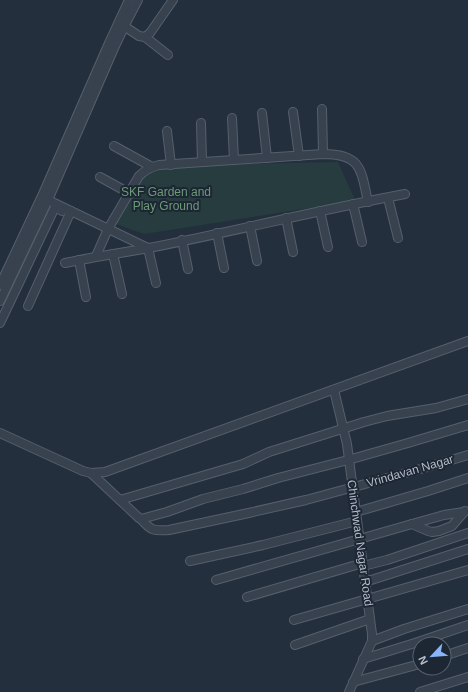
<svg xmlns="http://www.w3.org/2000/svg" width="468" height="692" viewBox="0 0 468 692" font-family="Arial,sans-serif">
<style>
.green{fill:#263c3f}
.lines{fill:none;stroke-linecap:round;stroke-linejoin:round}
.minor-casing{stroke:#565f6c;stroke-width:10}
.minor{stroke:#38414e;stroke-width:8}
.labels{text-anchor:middle;dominant-baseline:central;stroke-width:4;stroke-linejoin:round;paint-order:stroke}
.park-label{font-size:12px;fill:#6b9a76;stroke:#1d2633}
.street-label{font-size:12px;fill:#b4bcc9;stroke:#1d2633}
</style>
<rect width="100%" height="100%" fill="#242f3e"/>
<!-- green -->
<polygon class="green" points="338,162 355,200 349,202 144,234 116,224 146,166"/>
<g class="lines">
<!-- minor casing -->
<g class="minor-casing">
<g id="minor">
<polyline points="124,26 139,36 145,37 150,33 173,0"/>
<polyline points="145,37 168,55"/>
<polyline points="322,109 323,154"/>
<polyline points="293,112 299,156"/>
<polyline points="262,113 267,158"/>
<polyline points="232,118 234,160"/>
<polyline points="201,123 202,162"/>
<polyline points="167,131 171,165"/>
<polyline points="114,146 152,167"/>
<polyline points="100,177 129,193"/>
<polyline points="44,198 148,248 156,283"/>
<polyline points="388,198 398,238"/>
<polyline points="353,204 362,242"/>
<polyline points="320,211 328,247"/>
<polyline points="286,218 293,252"/>
<polyline points="250,226 257,261"/>
<polyline points="217,233 224,268"/>
<polyline points="182,240 188,269"/>
<polyline points="113,254 122,294"/>
<path d="M96 256 108 229 139 176C145 170 151 167 159 165L323 154C362 154 361 170 368 202"/>
<polyline points="79,260 86,297"/>
<path d="M65 263C93 257 121 253 149 248 235 231 319 210 405 194"/>
<polyline points="0,285 42,196 109,43 129,0"/>
<polyline points="0,301 48,200 115,46 127,21 138,0"/>
<polyline points="28,306 71,211"/>
<polyline points="0,323 55,207 62,211"/>
<polyline points="334,390 347,444 372,634 372,641 349,692"/>
<polyline points="0,433 83,471 91,473 105,472 468,341"/>
<polyline points="91,473 139,518 141,519 167,512 203,499 243,489 278,478 348,460 408,443 468,425"/>
<polyline points="120,500 243,464 269,452 364,422 387,416 436,408 468,399"/>
<polyline points="356,512 428,491 468,478"/>
<path d="M141 519C151 531 154 531 169 530L244 514 306 500 424 468 468 455"/>
<polyline points="412,524 428,531 432,532 439,531 452,526 464,512 465,511"/>
<polyline points="190,561 263,545 357,521"/>
<polyline points="363,566 387,560 468,533"/>
<polyline points="216,580 412,524 444,515 464,512"/>
<polyline points="365,582 468,549"/>
<polyline points="247,597 363,563"/>
<polyline points="294,620 468,570"/>
<polyline points="372,641 404,629 468,609"/>
<polyline points="295,645 370,619"/>
<polyline points="444,656 468,648"/>
<polyline points="363,659 415,643 468,625"/>
<polyline points="353,682 420,664"/>
<polyline points="420,692 468,677"/>
</g>
</g>
<!-- minor -->
<use href="#minor" class="minor"/>
</g>
<g class="labels">
<!-- park labels -->
<g class="park-label">
<text x="166" y="192">SKF Garden and<tspan x="166" dy="14">Play Ground</tspan></text>
</g>
<!-- street labels -->
<g class="street-label">
<text transform="translate(410 471) rotate(-16)">Vrindavan Nagar</text>
<text transform="translate(360 543) rotate(82)">Chinchwad Nagar Road</text>
</g>
</g>
<!-- north arrow -->
<g transform="translate(432 656) rotate(244)"><circle r="19" fill="#1d2633" stroke="#59626f"/>
<path d="M0-3L7 15L0 10L-7 15Z" fill="#8ab4f8"/>
<text y="-6" font-size="11" font-weight="bold" text-anchor="middle" fill="#b4bcc9">N</text>
</g>
</svg>
